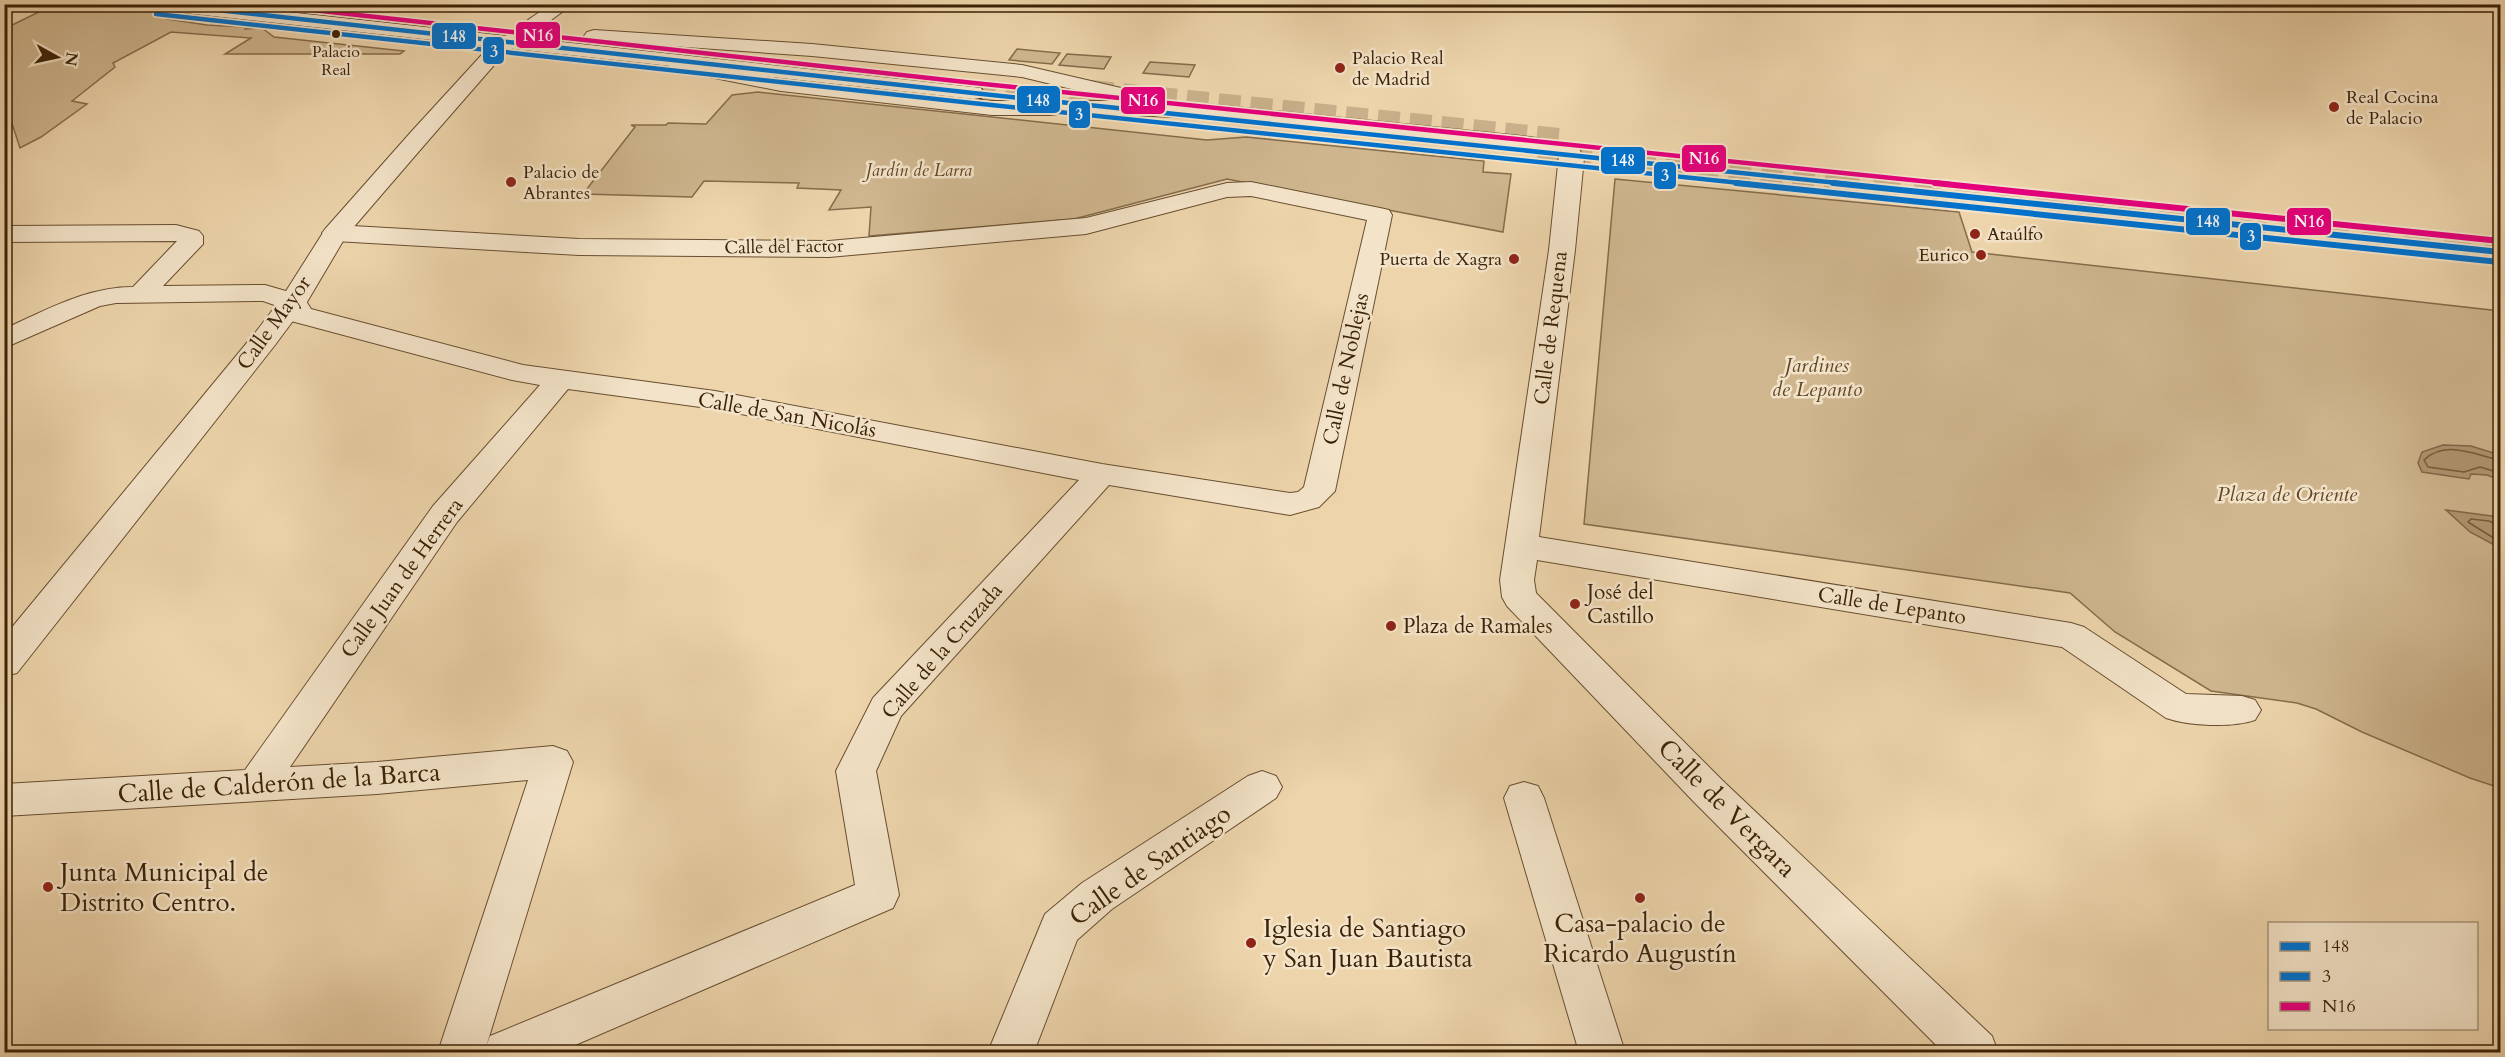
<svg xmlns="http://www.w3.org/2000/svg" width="2505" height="1057" viewBox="0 0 2505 1057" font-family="Cardo,serif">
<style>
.green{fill:#cfb68f;stroke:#856c4b;stroke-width:1.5}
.water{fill:#b09773;stroke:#816848;stroke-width:1.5}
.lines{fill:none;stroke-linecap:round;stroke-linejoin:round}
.shore{stroke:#765c3d;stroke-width:1.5}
.secondary-tunnel-far1{stroke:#c9b08a;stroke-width:22;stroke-dasharray:22 10;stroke-linecap:butt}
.secondary-tunnel{stroke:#c9b08a;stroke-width:27;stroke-dasharray:27 14;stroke-linecap:butt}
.minor-casing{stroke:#684e30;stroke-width:2}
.tertiary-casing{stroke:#684e30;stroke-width:2}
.secondary-casing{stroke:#3b2207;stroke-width:2}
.minor{fill:#f3e3c8;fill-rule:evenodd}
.tertiary{fill:#f3e3c8;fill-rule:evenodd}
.secondary{fill:#f3e3c8;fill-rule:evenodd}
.bus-1-far1-casing{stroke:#f3e3c8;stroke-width:8}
.bus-1-casing{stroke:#f3e3c8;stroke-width:10}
.bus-2-far1-casing{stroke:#f3e3c8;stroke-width:8}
.bus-2-casing{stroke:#f3e3c8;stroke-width:10}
.bus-3-far1-casing{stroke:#f3e3c8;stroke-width:8}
.bus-3-casing{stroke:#f3e3c8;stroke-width:10}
.bus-1-far1{stroke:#0072ce;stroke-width:4.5}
.bus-1{stroke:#0072ce;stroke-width:6}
.bus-2-far1{stroke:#0072ce;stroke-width:4.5}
.bus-2{stroke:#0072ce;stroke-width:6}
.bus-3-far1{stroke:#e5007d;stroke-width:4.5}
.bus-3{stroke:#e5007d;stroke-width:6}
.bus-dot{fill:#3b2207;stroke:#f3e3c8;stroke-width:2}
.poi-dot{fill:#8f2418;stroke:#f3e3c8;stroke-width:2}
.labels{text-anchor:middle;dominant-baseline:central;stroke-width:5;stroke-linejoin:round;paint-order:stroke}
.far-bus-label{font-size:16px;fill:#3b2207;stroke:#f3e3c8}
.far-poi-label{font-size:18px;fill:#3b2207;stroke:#f3e3c8;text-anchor:start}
.far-park-label{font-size:18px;font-style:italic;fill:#604729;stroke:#f3e3c8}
.far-street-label{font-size:18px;fill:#3b2207;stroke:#f3e3c8}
.street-label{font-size:21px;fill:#3b2207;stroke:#f3e3c8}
.park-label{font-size:21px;font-style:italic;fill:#604729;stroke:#f3e3c8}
.poi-label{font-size:21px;fill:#3b2207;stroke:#f3e3c8;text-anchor:start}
.near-street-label{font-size:26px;fill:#3b2207;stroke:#f3e3c8}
.near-poi-label{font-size:26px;fill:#3b2207;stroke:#f3e3c8;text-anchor:start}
.line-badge{stroke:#f3e3c8;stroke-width:2}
.badge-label{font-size:16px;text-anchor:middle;font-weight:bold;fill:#fff}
</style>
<rect width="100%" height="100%" fill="#edd4ab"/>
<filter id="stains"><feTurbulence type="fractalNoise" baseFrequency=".00333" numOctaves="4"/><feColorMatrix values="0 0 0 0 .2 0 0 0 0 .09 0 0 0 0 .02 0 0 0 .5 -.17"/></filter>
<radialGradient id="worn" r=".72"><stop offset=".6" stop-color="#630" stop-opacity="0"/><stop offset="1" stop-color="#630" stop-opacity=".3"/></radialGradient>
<!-- green -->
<g class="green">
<polygon points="53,5 196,5 168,19 207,25 246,27 245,29 262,28 274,37 404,51 400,54 225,54 251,38 171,32 113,63 115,67 72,101 87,104 41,137 20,148 5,102 4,29"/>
<polygon points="1017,49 1060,53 1052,64 1009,60"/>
<polygon points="1067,54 1111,57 1104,69 1059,65"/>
<polygon points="1150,62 1195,65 1189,77 1143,73"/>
<polygon points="758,92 1207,140 1246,137 1484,161 1483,172 1511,174 1503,232 1227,179 1074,219 869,236 871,207 829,210 841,190 797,188 799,183 704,181 692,197 583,194 635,127 631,125 666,125 668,123 706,124 732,95"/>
<polygon points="1615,179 1959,212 1972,252 2500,311 2500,788 2470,778 2362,732 2316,709 2297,703 2211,691 2115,632 2070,593 1584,524"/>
</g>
<!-- water -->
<g class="water">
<polygon points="2443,445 2471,446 2500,455 2500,480 2487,475 2471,474 2469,479 2422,472 2418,463 2422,452"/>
<polygon points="2446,510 2492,516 2500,521 2500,548 2470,532"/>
</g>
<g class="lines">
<!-- shore -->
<g class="shore">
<path d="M2500 460C2475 455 2445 439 2424 460L2428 467 2464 472 2480 467 2500 473"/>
<polyline points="2500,526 2489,521 2471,519 2468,522 2500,542"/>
</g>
<!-- secondary-tunnel-far1 -->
<g class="secondary-tunnel-far1">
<polyline points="1091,91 1568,140"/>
<polyline points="973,93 1093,106"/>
<polyline points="1538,152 1846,184"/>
</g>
<!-- secondary-tunnel -->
<polyline class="secondary-tunnel" points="1832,183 2500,252"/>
<!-- minor casing -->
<g class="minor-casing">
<g id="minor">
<path d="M594 30 812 44 1022 65 1134 91 1137 96 1130 101 1216 105 1530 137 1577 145 1584 158 1575 250 1539 537 2071 623 2084 627 2186 694 2242 696 2255 700 2261 710 2255 720C2232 728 2189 726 2166 718L2062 647 1537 560 1534 580 1536 593 1722 780 1992 1036 1998 1052H1943L1694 802 1507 606 1502 597 1500 580 1549 250 1559 155 1216 119 1131 115H992L781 91 679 71 672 69 669 65 672 61 679 59 781 79 992 101H1121L1022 77 812 56 587 40 584 36 587 32Z"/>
<path d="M1251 182 1380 208 1389 210 1392 215 1335 491 1319 507 1290 515 1109 485 901 716 876 771 899 895 893 908 559 1052H438L528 780 377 794 4 816V784L245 770 433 506 540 385 512 380 291 321 283 308 263 301 116 303 100 306 4 348V329C47 310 86 287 133 287L177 241 4 242V226L176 225 199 231 203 236V244L163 286 265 285 303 296 311 309 523 365 715 391 1102 464 1290 493 1298 492 1304 487 1367 220 1251 196 1227 197 1086 234 829 257 579 255 335 241 326 238 322 233 326 228 335 225 579 239 829 241 1086 218 1227 183ZM568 389 715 409 1079 480 873 698 836 771 855 885 490 1036 486 1047 573 762 567 751 553 746 377 762 290 767 457 522Z"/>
<polygon points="1262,771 1276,776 1282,787 1276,798 1112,909 1077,940 1034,1052 988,1052 1045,914 1082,883 1248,776"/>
<polygon points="1524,782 1538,786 1544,798 1625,1052 1579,1052 1504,798 1510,786"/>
</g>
</g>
<!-- tertiary casing -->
<g class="tertiary-casing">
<g id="tertiary">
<polygon points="4,4 23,4 21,8 4,15"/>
<polygon points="551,4 573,4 502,56 427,142 346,236 307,302 275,345 17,673 4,676 4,637 255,333 281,299 326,228 411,132 488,48"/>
</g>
</g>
<!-- secondary casing -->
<g class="secondary-casing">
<polygon id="secondary" points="148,4 215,4 973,87 981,88 984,93 981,98 973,99 157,10 150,8"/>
</g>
<!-- minor -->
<use href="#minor" class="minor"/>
<!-- tertiary -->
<use href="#tertiary" class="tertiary"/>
<!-- secondary -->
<use href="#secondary" class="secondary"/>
<!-- bus-1-far1 casing -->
<g class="bus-1-far1-casing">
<polyline id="bus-1-far1" points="162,4 973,93 1847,184"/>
</g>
<!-- bus-1 casing -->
<g class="bus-1-casing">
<polyline id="bus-1" points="1833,183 2500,252"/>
</g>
<!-- bus-2-far1 casing -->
<g class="bus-2-far1-casing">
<polyline id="bus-2-far1" points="156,14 972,103 1750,184"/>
</g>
<!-- bus-2 casing -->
<g class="bus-2-casing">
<polyline id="bus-2" points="1736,183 2499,262"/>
</g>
<!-- bus-3-far1 casing -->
<g class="bus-3-far1-casing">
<polyline id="bus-3-far1" points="258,4 974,83 1950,184"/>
</g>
<!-- bus-3 casing -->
<g class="bus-3-casing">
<polyline id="bus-3" points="1935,183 2500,241"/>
</g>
<!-- bus-1-far1 -->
<use href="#bus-1-far1" class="bus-1-far1"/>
<!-- bus-1 -->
<use href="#bus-1" class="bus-1"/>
<!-- bus-2-far1 -->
<use href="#bus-2-far1" class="bus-2-far1"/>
<!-- bus-2 -->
<use href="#bus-2" class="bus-2"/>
<!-- bus-3-far1 -->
<use href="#bus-3-far1" class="bus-3-far1"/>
<!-- bus-3 -->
<use href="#bus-3" class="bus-3"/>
</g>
<!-- markers -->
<circle class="bus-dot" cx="336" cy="34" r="5"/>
<g class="poi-dot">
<circle cx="1340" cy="68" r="6"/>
<circle cx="2334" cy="107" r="6"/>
<circle cx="511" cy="182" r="6"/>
<circle cx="1975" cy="234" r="6"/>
<circle cx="1981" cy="255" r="6"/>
<circle cx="1514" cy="259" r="6"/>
<circle cx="1575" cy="604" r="6"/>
<circle cx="1391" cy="626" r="6"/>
<circle cx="48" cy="887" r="6"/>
<circle cx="1640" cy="898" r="6"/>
<circle cx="1251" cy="943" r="6"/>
</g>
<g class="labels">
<!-- far-bus labels -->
<g class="far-bus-label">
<text x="336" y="52">Palacio<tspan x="336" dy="18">Real</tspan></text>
</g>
<!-- far-poi labels -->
<g class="far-poi-label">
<text x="1352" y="58">Palacio Real<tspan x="1352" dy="21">de Madrid</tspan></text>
<text x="2346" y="97">Real Cocina<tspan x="2346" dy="21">de Palacio</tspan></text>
<text x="523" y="172">Palacio de<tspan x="523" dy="21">Abrantes</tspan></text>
<text x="1987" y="234">Ataúlfo</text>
<text x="1969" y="255" text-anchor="end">Eurico</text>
<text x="1502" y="259" text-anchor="end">Puerta de Xagra</text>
</g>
<!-- far-park labels -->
<g class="far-park-label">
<text x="919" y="170">Jardín de Larra</text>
</g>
<!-- far-street labels -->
<g class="far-street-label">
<text transform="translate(784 247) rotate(-1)">Calle del Factor</text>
</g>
<!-- street labels -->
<g class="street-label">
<text transform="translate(274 323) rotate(-54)">Calle Mayor</text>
<text transform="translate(1551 328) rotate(-83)">Calle de Requena</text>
<text transform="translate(1346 369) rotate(-78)">Calle de Noblejas</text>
<text transform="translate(787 415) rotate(10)">Calle de San Nicolás</text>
<text transform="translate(402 578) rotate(-54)">Calle Juan de Herrera</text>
<text transform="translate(1892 606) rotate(9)">Calle de Lepanto</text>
<text transform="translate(942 651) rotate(-49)">Calle de la Cruzada</text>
</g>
<!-- park labels -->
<g class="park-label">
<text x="1817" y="365">Jardines<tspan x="1817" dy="24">de Lepanto</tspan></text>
<text x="2287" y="494">Plaza de Oriente</text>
</g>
<!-- poi labels -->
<g class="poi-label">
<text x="1587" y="592">José del<tspan x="1587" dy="24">Castillo</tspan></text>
<text x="1403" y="626">Plaza de Ramales</text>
</g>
<!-- near-street labels -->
<g class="near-street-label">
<text transform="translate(279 783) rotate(-4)">Calle de Calderón de la Barca</text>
<text transform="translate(1727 808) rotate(45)">Calle de Vergara</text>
<text transform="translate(1150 865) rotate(-35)">Calle de Santiago</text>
</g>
<!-- near-poi labels -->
<g class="near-poi-label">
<text x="60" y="872">Junta Municipal de<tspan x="60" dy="30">Distrito Centro.</tspan></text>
<text x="1640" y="923" text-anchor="middle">Casa-palacio de<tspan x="1640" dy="30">Ricardo Augustín</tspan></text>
<text x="1263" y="928">Iglesia de Santiago<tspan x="1263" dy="30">y San Juan Bautista</tspan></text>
</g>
</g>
<g class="line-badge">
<rect x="515" y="21" width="46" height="28" rx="6" fill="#e5007d"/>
<rect x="431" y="22" width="46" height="28" rx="6" fill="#0072ce"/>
<rect x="482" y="36" width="23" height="29" rx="6" fill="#0072ce"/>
<rect x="1016" y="85" width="45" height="29" rx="6" fill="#0072ce"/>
<rect x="1120" y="86" width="46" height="29" rx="6" fill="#e5007d"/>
<rect x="1068" y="100" width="23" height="29" rx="6" fill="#0072ce"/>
<rect x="1681" y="144" width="46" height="29" rx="6" fill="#e5007d"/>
<rect x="1600" y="146" width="46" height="29" rx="6" fill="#0072ce"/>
<rect x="1653" y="161" width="24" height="29" rx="6" fill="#0072ce"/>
<rect x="2286" y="207" width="46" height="29" rx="6" fill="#e5007d"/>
<rect x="2185" y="207" width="46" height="29" rx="6" fill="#0072ce"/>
<rect x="2239" y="222" width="23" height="29" rx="6" fill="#0072ce"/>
</g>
<g class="badge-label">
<text x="538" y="41">N16</text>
<text x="454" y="42">148</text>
<text x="494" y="57">3</text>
<text x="1038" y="106">148</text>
<text x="1143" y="106">N16</text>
<text x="1079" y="120">3</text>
<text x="1704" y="164">N16</text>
<text x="1623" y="166">148</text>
<text x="1665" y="181">3</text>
<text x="2309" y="227">N16</text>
<text x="2208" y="227">148</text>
<text x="2251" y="242">3</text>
</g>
<!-- margin -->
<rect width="2505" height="1057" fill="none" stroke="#edd4ab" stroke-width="24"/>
<rect x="6" y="6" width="2493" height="1045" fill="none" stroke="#3b2207" stroke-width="3"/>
<rect x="12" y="12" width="2481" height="1033" fill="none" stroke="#3b2207" stroke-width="1.5"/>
<!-- legend -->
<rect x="2268" y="922" width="210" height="108" fill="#f3e3c8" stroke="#a9967b" stroke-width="1.5"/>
<rect x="2280" y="942" width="30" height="9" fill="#0072ce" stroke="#a9967b" stroke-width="1.5"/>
<text x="2322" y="952" font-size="18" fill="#3b2207">148</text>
<rect x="2280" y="972" width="30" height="9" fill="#0072ce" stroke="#a9967b" stroke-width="1.5"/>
<text x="2322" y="982" font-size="18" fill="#3b2207">3</text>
<rect x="2280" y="1002" width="30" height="9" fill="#e5007d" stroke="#a9967b" stroke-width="1.5"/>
<text x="2322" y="1012" font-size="18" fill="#3b2207">N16</text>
<!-- north arrow -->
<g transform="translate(57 57) rotate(98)" stroke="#f3e3c8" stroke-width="4.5" paint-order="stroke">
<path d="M0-4.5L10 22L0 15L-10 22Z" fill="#3b2207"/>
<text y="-9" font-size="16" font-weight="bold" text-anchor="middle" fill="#3b2207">N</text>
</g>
<rect width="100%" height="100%" filter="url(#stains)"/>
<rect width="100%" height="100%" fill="url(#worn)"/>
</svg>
